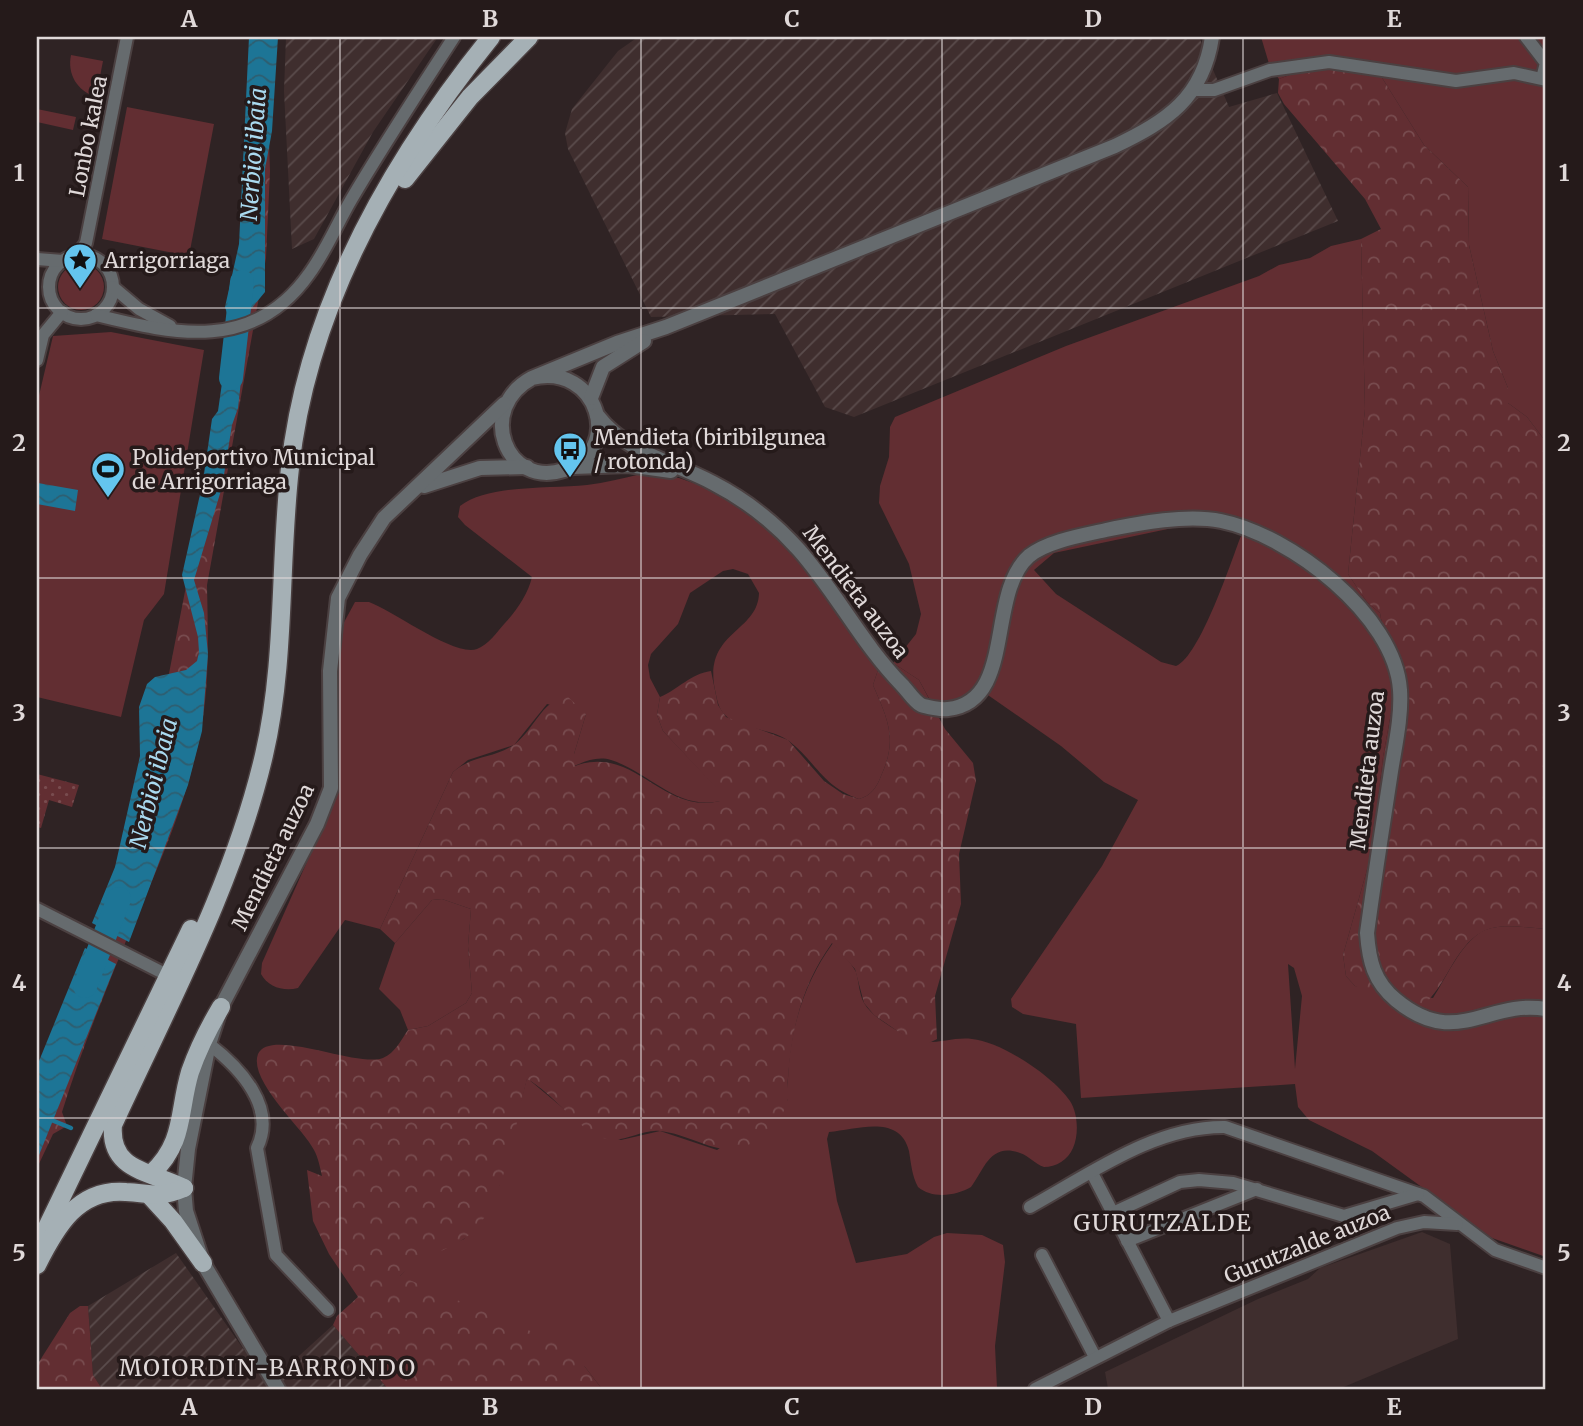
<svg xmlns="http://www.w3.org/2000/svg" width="1583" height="1426" viewBox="0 0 1583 1426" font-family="Merriweather,serif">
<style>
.built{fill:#3f2e2e}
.industrial{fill:url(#industrial-furrows)}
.grass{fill:#622e32;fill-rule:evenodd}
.forest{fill:url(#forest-crowns)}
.park{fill:url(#park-dots)}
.water{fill:url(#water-waves)}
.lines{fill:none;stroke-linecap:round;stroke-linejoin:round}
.stream{stroke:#1d7596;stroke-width:4.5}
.river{stroke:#1d7596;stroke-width:24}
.minor-casing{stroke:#4b4041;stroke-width:16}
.tertiary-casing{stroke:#4b4041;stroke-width:18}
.primary-casing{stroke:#4b4041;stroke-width:21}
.minor{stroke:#666b6e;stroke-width:12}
.tertiary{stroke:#666b6e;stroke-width:14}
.primary{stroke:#a5b0b5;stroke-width:18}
.grid{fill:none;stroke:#e0d9d9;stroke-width:2;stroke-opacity:0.55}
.labels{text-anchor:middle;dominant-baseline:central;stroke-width:7;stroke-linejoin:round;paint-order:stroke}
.street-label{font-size:21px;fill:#e0d9d9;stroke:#251a1a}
.poi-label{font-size:21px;fill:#e0d9d9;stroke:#251a1a;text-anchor:start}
.water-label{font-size:23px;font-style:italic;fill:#aadaf0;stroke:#251a1a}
.neighbourhood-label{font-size:23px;letter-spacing:2px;fill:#e0d9d9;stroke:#251a1a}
.neatline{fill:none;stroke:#e0d9d9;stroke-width:2.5}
.grid-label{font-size:23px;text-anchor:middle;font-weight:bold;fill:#e0d9d9}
</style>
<defs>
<pattern id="industrial-furrows" width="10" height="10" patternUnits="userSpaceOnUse" patternTransform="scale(1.75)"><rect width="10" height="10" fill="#3f2e2e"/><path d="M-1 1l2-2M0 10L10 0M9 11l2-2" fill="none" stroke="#5a4c4c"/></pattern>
<pattern id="forest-crowns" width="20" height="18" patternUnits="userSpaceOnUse" patternTransform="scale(1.75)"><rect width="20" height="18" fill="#622e32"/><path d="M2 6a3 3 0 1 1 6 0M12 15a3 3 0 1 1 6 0" fill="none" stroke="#784c4f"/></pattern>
<pattern id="park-dots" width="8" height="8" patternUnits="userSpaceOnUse" patternTransform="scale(1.75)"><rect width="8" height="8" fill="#622e32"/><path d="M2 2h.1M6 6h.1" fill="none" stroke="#784c4f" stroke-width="1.8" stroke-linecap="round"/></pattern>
<pattern id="water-waves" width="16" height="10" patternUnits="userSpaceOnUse" patternTransform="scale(1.75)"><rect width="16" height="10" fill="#1d7596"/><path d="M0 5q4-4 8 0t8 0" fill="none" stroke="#2e5e70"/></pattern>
</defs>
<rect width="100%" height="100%" fill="#2f2324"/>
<!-- built -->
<polygon class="built" points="1422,1232 1450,1244 1458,1339 1339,1389 1108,1389 1105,1372 1258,1299 1308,1279 1320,1268"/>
<!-- industrial -->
<g class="industrial">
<polygon points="286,37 438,37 373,132 314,239 292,249 284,91"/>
<polygon points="638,37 1199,37 1229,107 1277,93 1338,221 854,417 825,407 775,314 651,317 568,149 565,133 572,109 618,51"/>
<polygon points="176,1253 268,1384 333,1325 388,1389 102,1389 93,1375 88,1306"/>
</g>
<!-- grass -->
<g class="grass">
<polygon points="1261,37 1546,37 1546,442 1527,417 1508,403 1508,388 1493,351 1469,245 1468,187 1424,145 1379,73 1316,65 1279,79 1270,67"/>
<path d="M71 55 103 61 96 97C77 91 67 74 71 55Z"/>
<polygon points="127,107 214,124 189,256 102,239"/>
<polygon points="37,109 76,117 73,130 37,122"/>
<path d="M1361 239 1365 409 1348 574 1367 602 1380 613 1395 691 1383 757 1372 852 1343 955 1346 976 1355 986 1433 998C1446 978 1460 945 1481 932 1499 922 1527 928 1546 929V1257L1492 1238 1372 1151 1309 1120 1298 1107 1295 1084 1081 1098 1076 1024 1023 1014 1012 1007 1011 999 1102 866 1138 800 1104 782 1061 746 985 693 937 713 919 680 893 663 916 634 921 614 909 564 879 503 880 486 889 457 890 427 895 417 1066 346 1259 276 1279 265 1310 258 1331 246ZM1182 526 1233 528 1242 533C1232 559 1200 657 1176 666L1161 662 1056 594 1034 570 1054 553ZM1288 964 1294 968 1302 996 1295 1069Z"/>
<circle cx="81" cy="287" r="23"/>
<polygon points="111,332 204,350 164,594 144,620 121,717 37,697 37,404 53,336"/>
<path d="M641 474 679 478 708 488 780 532 880 664 873 685C888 720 898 739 881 776 877 787 871 796 859 799 822 786 817 763 789 741 772 728 740 730 725 715 718 708 717 699 715 690 703 631 758 633 759 593L748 574 733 569 723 571 690 593 678 624 651 654 648 665 650 678 660 697 657 715 663 731 721 792 720 801C677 811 649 772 611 760 598 756 586 761 574 766V754L586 714 547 704 514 745 468 760 453 772 380 929 345 920 298 988C284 992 268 987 261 974L262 963 322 828 335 728 342 626 355 602H369C394 611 454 657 477 649 488 645 497 632 505 623 517 610 528 594 532 577L465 525 458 517 460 506C489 484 551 489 587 485 605 483 623 478 641 474Z"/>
<polygon points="442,899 471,909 468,946 472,993 466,1003 428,1026 408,1030 400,1010 379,989 395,943 432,900"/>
<path d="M833 943C840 952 851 962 856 972 859 982 859 994 864 1003 873 1018 892 1027 906 1036 925 1050 949 1036 972 1039 1002 1042 1053 1076 1070 1101 1078 1113 1079 1135 1073 1148 1068 1160 1056 1167 1044 1167 1035 1164 1029 1156 1020 1153 990 1142 984 1170 971 1187 956 1196 932 1199 918 1187 912 1176 911 1163 909 1151 900 1114 858 1129 829 1132L827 1139 837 1201 856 1263 907 1254 934 1237 947 1233 982 1235 1003 1245 1005 1262 995 1346 997 1388 602 1389 585 1367 399 1277 414 1261 464 1239 499 1186 527 1078 588 1129 621 1140 660 1131 717 1150 788 1100C786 1043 800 988 833 943Z"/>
</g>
<!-- forest -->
<g class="forest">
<path d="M1316 65 1379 73 1424 145 1468 187 1469 245 1493 351 1508 388V403L1527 417 1546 442V929C1527 928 1499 922 1482 932 1454 947 1446 988 1421 1007L1403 1005 1355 986 1346 976 1343 955 1372 852 1383 757 1395 691 1380 613 1367 602 1348 574 1365 409 1361 239 1381 229 1365 199 1284 104 1278 93 1279 79Z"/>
<path d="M268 110 270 171 266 258 207 585C208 634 210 686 200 734 185 811 154 876 123 948 101 1002 79 1057 62 1112L67 1126 53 1134 37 1168V1105L129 879 247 273Z"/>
<path d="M893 663 919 680 945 729 973 763 976 781 959 854 961 904 935 996 937 1039 927 1044 912 1041 874 1015 864 1003 855 969 832 943C802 985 792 1027 788 1078 787 1085 789 1092 788 1099 786 1111 777 1122 769 1130 728 1170 703 1136 660 1131 640 1129 623 1145 603 1138 576 1128 553 1093 527 1079 515 1124 504 1212 465 1238 442 1254 421 1255 400 1276L554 1341 585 1367 602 1389H388L333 1325 337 1316 358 1297 329 1254 313 1221 307 1170 322 1176C320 1167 318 1157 314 1150 304 1129 248 1081 258 1054 270 1027 358 1068 383 1058 395 1053 401 1040 408 1030L428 1026 466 1003 472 993 468 946 471 909 442 899 432 900 395 943 380 929 453 772C475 754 491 759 512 746 534 732 540 701 567 696L586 714 574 754 575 766C635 744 661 815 720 801V792L663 731 657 715 660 697C679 689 690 674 711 671L718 705 726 717 788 740 824 781 843 794 859 799C871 796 877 787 881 776 898 739 888 720 873 685L880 664Z"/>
<polygon points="80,1306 88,1306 93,1375 102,1389 37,1389 37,1365 70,1313"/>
</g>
<!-- park -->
<polygon class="park" points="37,774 79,785 72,807 49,800 41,828 37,827"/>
<!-- water -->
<g class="water">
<polygon points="249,37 278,37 272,131 265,169 265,292 251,309 228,316 225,307 239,244"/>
<polygon points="245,344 238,408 232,425 222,487 194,580 204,613 208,654 202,731 188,785 129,942 92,923 115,867 140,756 139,707 147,684 155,677 186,670 197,661 199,652 198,637 182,575 203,481 212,419 218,411 227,348"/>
<polygon points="38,483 78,490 75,511 37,504"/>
<polygon points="85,948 116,964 37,1160 37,1066"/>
</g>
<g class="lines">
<!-- stream -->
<polyline class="stream" points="49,1119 71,1128"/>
<!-- river -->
<g class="river">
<polyline points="231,378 242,282"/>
<polyline points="85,986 119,899"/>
</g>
<!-- minor casing -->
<g class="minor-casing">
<g id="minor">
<polyline points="1526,37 1546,63 1542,78"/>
<polyline points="1193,90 1214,90 1270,70 1329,62 1456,81 1514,73 1546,80"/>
<polyline points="77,255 86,243 127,37"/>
<circle cx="81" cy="287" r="32"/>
<polyline points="37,259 63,261"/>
<polyline points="113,287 139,309 170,326"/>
<path d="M96 315C176 335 254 352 309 274 326 251 337 224 351 200 384 144 419 91 454 37"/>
<polyline points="37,360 43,335 62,312"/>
<polyline points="37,909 167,975"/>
<path d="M209 1044C240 1068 277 1107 257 1148L276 1255 328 1310"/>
<polyline points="1092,1173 1169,1321"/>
<path d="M1030 1207C1090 1174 1155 1126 1225 1127L1424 1196 1495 1250 1546 1268"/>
<polyline points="1113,1213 1180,1182 1199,1180 1233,1183 1344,1216 1418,1194"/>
<polyline points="1127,1241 1257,1189"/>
<polyline points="1042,1255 1095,1357"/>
<polyline points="1035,1389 1169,1321 1397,1228 1424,1222 1457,1224"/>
</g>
</g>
<!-- tertiary casing -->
<g class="tertiary-casing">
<g id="tertiary">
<path d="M532 378C598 362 625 451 564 470 505 489 476 408 532 378L617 343 666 327 1115 146C1167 121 1203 98 1212 37"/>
<polyline points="591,398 603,367 644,341"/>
<path d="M597 415C627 454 672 461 713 483 746 500 774 522 799 550 836 592 862 644 902 685 908 691 914 701 921 705 926 707 942 710 948 709 1016 702 986 594 1029 556 1047 541 1084 535 1106 530 1140 523 1187 514 1221 521 1290 535 1395 615 1400 690 1402 718 1394 750 1390 778 1382 830 1374 881 1367 933 1369 961 1374 982 1396 1000 1456 1050 1487 999 1546 1009"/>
<polyline points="573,467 628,465 671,471"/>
<polyline points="424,486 480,468 527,467"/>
<polyline points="278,1389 203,1263 186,1211 184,1188 188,1149 209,1044 221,1007 317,824 331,788 330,671 338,598 360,555 384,518 504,404"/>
</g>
</g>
<!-- primary casing -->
<g class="primary-casing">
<g id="primary">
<polyline points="405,179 470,97 529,37"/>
<path d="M152 1173C185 1142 178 1112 190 1072 198 1049 208 1029 221 1007"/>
<path d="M184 1188C150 1171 109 1171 113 1125 168 1005 234 884 264 755 286 661 279 563 290 468 307 308 391 161 491 37"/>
<polyline points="151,1197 173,1221 203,1263"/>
<polyline points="37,1248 191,929"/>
<path d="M37 1265C56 1227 78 1188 126 1192 151 1193 158 1199 184 1188"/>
</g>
</g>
<!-- minor -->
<use href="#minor" class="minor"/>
<!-- tertiary -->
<use href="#tertiary" class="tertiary"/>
<!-- primary -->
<use href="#primary" class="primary"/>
</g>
<!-- grid -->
<path class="grid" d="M340 37V1389M641 37V1389M942 37V1389M1243 37V1389M37 308H1546M37 578H1546M37 848H1546M37 1118H1546"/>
<!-- icons -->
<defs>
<g id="sight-pin" transform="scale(1.75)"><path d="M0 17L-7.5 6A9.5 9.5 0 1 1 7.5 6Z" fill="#64c5ee" stroke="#251a1a"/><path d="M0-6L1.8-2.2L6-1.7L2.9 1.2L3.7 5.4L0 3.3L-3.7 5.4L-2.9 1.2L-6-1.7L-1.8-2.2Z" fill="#111"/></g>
<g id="bus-pin" transform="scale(1.75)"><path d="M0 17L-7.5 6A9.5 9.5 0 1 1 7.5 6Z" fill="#64c5ee" stroke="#251a1a"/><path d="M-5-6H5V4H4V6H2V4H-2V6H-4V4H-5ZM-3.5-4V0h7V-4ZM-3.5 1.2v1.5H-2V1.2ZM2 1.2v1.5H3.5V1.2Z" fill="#111"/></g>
<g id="stadium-pin" transform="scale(1.75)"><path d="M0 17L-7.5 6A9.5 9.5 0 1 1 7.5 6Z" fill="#64c5ee" stroke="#251a1a"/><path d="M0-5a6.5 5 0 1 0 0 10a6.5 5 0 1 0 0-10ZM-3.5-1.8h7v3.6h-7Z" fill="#111"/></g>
</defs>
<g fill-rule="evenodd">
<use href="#sight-pin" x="80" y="260"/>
<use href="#bus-pin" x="570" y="449"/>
<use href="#stadium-pin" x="108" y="469"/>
</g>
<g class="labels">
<!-- street labels -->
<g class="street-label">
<text transform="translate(88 136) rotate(-79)">Lonbo kalea</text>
<text transform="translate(856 592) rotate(53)">Mendieta auzoa</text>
<text transform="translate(1367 770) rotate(-83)">Mendieta auzoa</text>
<text transform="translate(273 857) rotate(-64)">Mendieta auzoa</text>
<text transform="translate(1307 1244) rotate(-22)">Gurutzalde auzoa</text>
</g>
<!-- poi labels -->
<g class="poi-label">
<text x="104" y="260">Arrigorriaga</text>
<text x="594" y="437">Mendieta (biribilgunea<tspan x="594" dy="24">/ rotonda)</tspan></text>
<text x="132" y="457">Polideportivo Municipal<tspan x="132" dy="24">de Arrigorriaga</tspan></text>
</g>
<!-- water labels -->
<g class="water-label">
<text transform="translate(253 154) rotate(-86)">Nerbioi ibaia</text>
<text transform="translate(153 783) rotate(-76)">Nerbioi ibaia</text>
</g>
<!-- neighbourhood labels -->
<g class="neighbourhood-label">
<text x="1163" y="1222">GURUTZALDE</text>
<text x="268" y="1367">MOIORDIN-BARRONDO</text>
</g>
</g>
<!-- border -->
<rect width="1583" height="1426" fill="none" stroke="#251a1a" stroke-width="77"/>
<rect x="38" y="38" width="1506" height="1350" class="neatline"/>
<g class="grid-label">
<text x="189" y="27">A</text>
<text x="490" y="27">B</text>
<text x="792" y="27">C</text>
<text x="1093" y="27">D</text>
<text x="1394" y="27">E</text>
<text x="19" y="181">1</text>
<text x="1564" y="181">1</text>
<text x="19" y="451">2</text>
<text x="1564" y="451">2</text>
<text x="19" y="721">3</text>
<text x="1564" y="721">3</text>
<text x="19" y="991">4</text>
<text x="1564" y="991">4</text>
<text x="19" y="1261">5</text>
<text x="1564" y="1261">5</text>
<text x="189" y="1415">A</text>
<text x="490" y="1415">B</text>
<text x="792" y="1415">C</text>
<text x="1093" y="1415">D</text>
<text x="1394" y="1415">E</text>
</g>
</svg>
